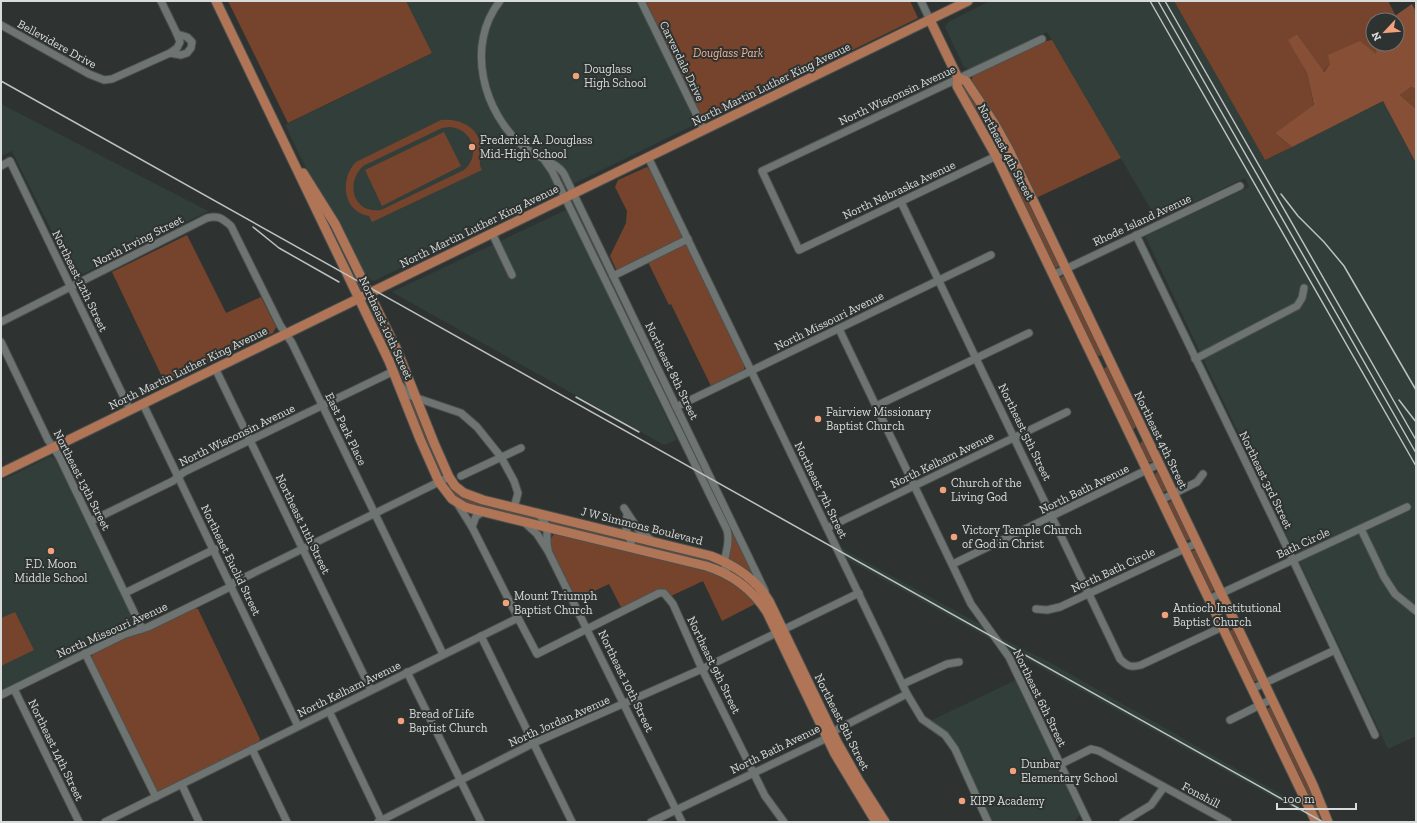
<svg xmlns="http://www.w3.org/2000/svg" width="1417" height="823" viewBox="0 0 1417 823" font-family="'Zilla Slab',serif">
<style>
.built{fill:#313e39}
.green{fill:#76442c;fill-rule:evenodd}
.forest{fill:#875036}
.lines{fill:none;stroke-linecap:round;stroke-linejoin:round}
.minor-casing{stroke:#4c514f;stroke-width:9}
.major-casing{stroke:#4c514f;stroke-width:11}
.minor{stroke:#6e7472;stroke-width:7}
.major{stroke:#af7556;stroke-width:9}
.rail{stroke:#bdc1bf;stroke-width:1.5}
.poi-dot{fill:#f1a17c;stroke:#2e3331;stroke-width:1.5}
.labels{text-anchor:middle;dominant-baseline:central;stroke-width:4;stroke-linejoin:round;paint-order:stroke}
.street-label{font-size:12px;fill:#d8dcda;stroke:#2e3331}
.park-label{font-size:12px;font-style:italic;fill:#f6b292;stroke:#2e3331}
.poi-label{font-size:12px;fill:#d8dcda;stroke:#2e3331;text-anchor:start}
</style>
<rect width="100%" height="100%" fill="#2e3331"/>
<!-- built -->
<g class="built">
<polygon points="406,1 637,1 696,124 374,281 367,278 343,229 307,170 285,125 432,53"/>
<polygon points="990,1 1174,1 1265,160 1383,101 1416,163 1416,736 1388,749 1145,236 1249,187 1245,178 1157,220 1047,32 969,69 964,67 945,27 948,22"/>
<polygon points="1,104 208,211 75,278 12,151 1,156"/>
<polygon points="566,210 596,268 677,440 664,445 392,292"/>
<polygon points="49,457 53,457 56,460 135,624 132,628 1,692 1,481"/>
<polygon points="841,548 981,625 992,640 845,558"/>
<polygon points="999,637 1049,662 1298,804 1303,814 1011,651"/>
<polygon points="1016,680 1080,815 1074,822 991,822 956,747 930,721"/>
</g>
<!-- green -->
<g class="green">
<polygon points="228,1 406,1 432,53 288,123"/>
<polygon points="644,1 910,1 918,18 709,120 701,118"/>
<polygon points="1174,1 1388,1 1396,16 1389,20 1373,20 1373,44 1377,44 1377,55 1330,64 1323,72 1297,34 1289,40 1307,73 1314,106 1275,133 1292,147 1265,160"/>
<polygon points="1052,40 1121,158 1036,198 971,82 973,75 1042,42"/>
<polygon points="963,83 1002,145 1001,148 996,148 961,85"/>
<polygon points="1411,87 1416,89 1416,109 1400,95"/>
<path d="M441 120C461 118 480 128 481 149 482 158 477 162 482 170L372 222 369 216C343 212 339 179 356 162ZM449 127C472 128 482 155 464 170L381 210C353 214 345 183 363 166L442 128Z"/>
<polygon points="444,132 461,166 382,206 365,170"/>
<polygon points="1006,157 1010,159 1060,264 1057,268 1054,267 1003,162"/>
<polygon points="647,167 650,170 682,236 680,240 620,269 616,269 610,256 626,223 627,211 615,187 618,180"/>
<polygon points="187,235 226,313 261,297 276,327 273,333 165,383 112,272"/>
<polygon points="685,245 687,246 744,364 744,369 740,372 711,386 671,304 669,305 648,262"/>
<polygon points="1064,276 1102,353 1101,356 1096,355 1061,282 1061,277"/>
<polygon points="368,305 384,336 395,350 400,366 389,350 367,306"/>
<polygon points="1107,366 1110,368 1137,425 1134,429 1131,428 1103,370"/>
<polygon points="411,400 416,404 444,476 440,475 426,446 410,402"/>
<polygon points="1143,440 1145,441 1154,458 1152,462 1147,462 1139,445"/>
<polygon points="1158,471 1168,489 1164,492 1161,491 1153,476"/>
<polygon points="447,482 540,517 541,522 469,505 452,493 446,483"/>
<polygon points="1172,501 1174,502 1191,537 1189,540 1184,540 1168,506 1169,502"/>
<polygon points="548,519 626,538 627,543 549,524 546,520"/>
<polygon points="732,533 734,533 752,571 752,573 729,559 732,540"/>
<polygon points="554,534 558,534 705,569 728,578 757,603 722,621 703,581 671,596 668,593 654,591 645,598 622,609 609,584 575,600 552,551 550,540"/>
<polygon points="633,540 711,558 722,565 720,567 635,545"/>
<polygon points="1195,550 1198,551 1216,588 1212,592 1209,591 1191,555 1192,551"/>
<polygon points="195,608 198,609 260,739 259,742 157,792 91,657 94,653 123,639 142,633"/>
<polygon points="15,612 34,650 1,666 1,618"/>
<polygon points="1234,628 1259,678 1257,681 1252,681 1229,632"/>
<polygon points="1270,707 1273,708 1324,819 1317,816 1267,712 1267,709"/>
</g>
<!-- forest -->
<polygon class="forest" points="1412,4 1416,12 1416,89 1411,87 1400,95 1416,109 1416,163 1383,101 1292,147 1275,133 1314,105 1307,73 1288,40 1297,34 1324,72 1330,64 1328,55 1360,41 1376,54 1377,44 1397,44 1397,20 1389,20"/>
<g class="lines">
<!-- minor casing -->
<g class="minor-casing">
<g id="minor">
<path d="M500 1C465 45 483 113 524 147 535 157 557 162 564 174L765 591"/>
<polyline points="641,1 704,130"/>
<polyline points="921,1 930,20"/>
<polyline points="1,25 89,74 104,80 112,79 170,53 181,55 187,53 191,48 192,42 187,37 177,34 161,1"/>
<polyline points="170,53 177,48 180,42 177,34"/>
<polyline points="1009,150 799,250 762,171 1042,39"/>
<polyline points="648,157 907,694 922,719 945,735 955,749 988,822"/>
<path d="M545 161 552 171 727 530C732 550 720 555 727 574"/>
<polyline points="1,166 10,161 130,410"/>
<path d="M901 202 1120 659C1127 666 1131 668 1141 665L1235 621"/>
<polyline points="492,233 512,275"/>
<polyline points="1136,235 1293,560 1375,735"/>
<polyline points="1053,275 1240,186"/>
<polyline points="613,276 688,239"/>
<path d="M1 322 207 218C218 215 222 218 231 226L280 325 292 343 443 654"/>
<polyline points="839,329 971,604 1009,657 1088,822"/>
<polyline points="1,342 48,440 59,456 142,629"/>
<polyline points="1195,359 1297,306 1302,298 1304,288"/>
<polyline points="215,368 371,690"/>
<polyline points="401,386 408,395 461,413 477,427 501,457 514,481 518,493 514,508"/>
<polyline points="143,404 298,726"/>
<polyline points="876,406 1029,333"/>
<polyline points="676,407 991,255"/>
<polyline points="461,476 521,448"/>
<polyline points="1161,500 1197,482 1203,474"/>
<polyline points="457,503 472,527 518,618"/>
<polyline points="624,508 638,529 651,540"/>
<path d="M537 513C553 527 544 534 548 549"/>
<polyline points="627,515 626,529 633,548"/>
<polyline points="91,521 173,481 184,472 394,371"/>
<polyline points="525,523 537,534 548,551 682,822"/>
<polyline points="472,527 476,516 483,512"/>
<polyline points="827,528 1067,412"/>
<polyline points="1361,529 1384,577 1395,594 1416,611"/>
<polyline points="953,564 1159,464"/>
<polyline points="231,584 449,477"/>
<polyline points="125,593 215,549"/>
<polyline points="1209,599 1407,507"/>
<polyline points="1036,609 1047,610 1060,607 1197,543"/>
<polyline points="481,636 572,822"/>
<polyline points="85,653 156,797"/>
<polyline points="407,672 481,822"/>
<polyline points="903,684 947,664 959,662"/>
<polyline points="14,689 79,822"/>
<polyline points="1252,689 1335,650"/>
<polyline points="1,695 123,635 148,627 232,586"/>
<polyline points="329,711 382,822"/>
<polyline points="1230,720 1272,699"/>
<polyline points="252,749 287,822"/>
<polyline points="1061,764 1091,749 1099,751 1228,822"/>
<polyline points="182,785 199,822"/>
<polyline points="105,822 518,618 537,654 659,593 664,593 673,604 702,669 765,796 784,822"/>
<polyline points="378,822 534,743 702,669 859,593"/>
<polyline points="651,822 827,738 832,732 907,694"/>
<polyline points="1123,822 1151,805 1164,787"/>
</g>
</g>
<!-- major casing -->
<g class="major-casing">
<g id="major">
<path d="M216 1 389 361 420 439 439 482 452 499 465 507 476 510 706 566C732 574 752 589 767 612L835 754 876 822"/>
<polyline points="930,20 958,78 957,86 996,156 1316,822"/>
<polyline points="958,78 966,81 994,123 1009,150 1313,785 1328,822"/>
<path d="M303 173 335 224 397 350 434 443 449 477 455 486 464 493 483 500 711 556C734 565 756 579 769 601L837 742 859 781 885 822"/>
<polyline points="1,473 968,1"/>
</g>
</g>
<!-- minor -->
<use href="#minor" class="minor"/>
<!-- major -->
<use href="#major" class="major"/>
<!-- rail -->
<g class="rail">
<polyline points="1150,1 1416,466"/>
<polyline points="1158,1 1416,453"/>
<polyline points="1165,1 1416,440"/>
<polyline points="1,81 1323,822"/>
<polyline points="1281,194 1298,216 1324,242 1344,266 1416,390"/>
<polyline points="253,227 279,248 339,282"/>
<polyline points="576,397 639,432"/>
<polyline points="1399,400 1416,422"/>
</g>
</g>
<!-- markers -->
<g class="poi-dot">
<circle cx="576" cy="76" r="4"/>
<circle cx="472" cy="147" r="4"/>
<circle cx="818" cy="419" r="4"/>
<circle cx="943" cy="490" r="4"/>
<circle cx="954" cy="537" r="4"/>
<circle cx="51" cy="551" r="4"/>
<circle cx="506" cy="603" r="4"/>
<circle cx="1165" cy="615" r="4"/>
<circle cx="401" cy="721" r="4"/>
<circle cx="1013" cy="771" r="4"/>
<circle cx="962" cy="801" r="4"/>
</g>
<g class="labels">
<!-- street labels -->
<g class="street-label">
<text transform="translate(57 44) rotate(29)">Bellevidere Drive</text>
<text transform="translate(682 61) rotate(64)">Carverdale Drive</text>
<text transform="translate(771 84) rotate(-26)">North Martin Luther King Avenue</text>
<text transform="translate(897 95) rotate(-25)">North Wisconsin Avenue</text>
<text transform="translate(1006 152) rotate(62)">Northeast 4th Street</text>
<text transform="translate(899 190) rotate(-25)">North Nebraska Avenue</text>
<text transform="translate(1142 220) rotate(-25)">Rhode Island Avenue</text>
<text transform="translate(479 226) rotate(-26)">North Martin Luther King Avenue</text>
<text transform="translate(138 241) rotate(-27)">North Irving Street</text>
<text transform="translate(80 281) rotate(64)">Northeast 12th Street</text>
<text transform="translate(829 321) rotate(-26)">North Missouri Avenue</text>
<text transform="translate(386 328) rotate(65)">Northeast 10th Street</text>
<text transform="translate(188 368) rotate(-26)">North Martin Luther King Avenue</text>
<text transform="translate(672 371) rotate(64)">Northeast 8th Street</text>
<text transform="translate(346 429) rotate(64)">East Park Place</text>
<text transform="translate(1025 432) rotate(64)">Northeast 5th Street</text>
<text transform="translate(237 435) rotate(-26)">North Wisconsin Avenue</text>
<text transform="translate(1161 440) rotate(64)">Northeast 4th Street</text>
<text transform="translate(942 460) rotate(-26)">North Kelham Avenue</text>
<text transform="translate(82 480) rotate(63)">Northeast 13th Street</text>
<text transform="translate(1266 480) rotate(64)">Northeast 3rd Street</text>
<text transform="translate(1084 489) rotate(-26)">North Bath Avenue</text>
<text transform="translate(821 490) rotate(64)">Northeast 7th Street</text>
<text transform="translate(303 524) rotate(64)">Northeast 11th Street</text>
<text transform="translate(642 526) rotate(14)">J W Simmons Boulevard</text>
<text transform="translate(1303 543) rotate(-25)">Bath Circle</text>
<text transform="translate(231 560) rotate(64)">Northeast Euclid Street</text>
<text transform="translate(1113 570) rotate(-25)">North Bath Circle</text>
<text transform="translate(112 630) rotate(-24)">North Missouri Avenue</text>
<text transform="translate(714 665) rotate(64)">Northeast 9th Street</text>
<text transform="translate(626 681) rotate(64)">Northeast 10th Street</text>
<text transform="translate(349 689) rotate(-26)">North Kelham Avenue</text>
<text transform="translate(1040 698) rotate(64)">Northeast 6th Street</text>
<text transform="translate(559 721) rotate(-24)">North Jordan Avenue</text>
<text transform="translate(842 722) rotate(63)">Northeast 8th Street</text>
<text transform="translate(775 749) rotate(-26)">North Bath Avenue</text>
<text transform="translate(56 750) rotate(64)">Northeast 14th Street</text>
<text transform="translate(1201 795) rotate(28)">Fonshill</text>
</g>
<!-- park labels -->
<g class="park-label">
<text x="728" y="53">Douglass Park</text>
</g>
<!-- poi labels -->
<g class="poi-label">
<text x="584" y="69">Douglass<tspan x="584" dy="14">High School</tspan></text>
<text x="480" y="140">Frederick A. Douglass<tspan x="480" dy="14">Mid-High School</tspan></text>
<text x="826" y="412">Fairview Missionary<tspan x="826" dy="14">Baptist Church</tspan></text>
<text x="951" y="483">Church of the<tspan x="951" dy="14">Living God</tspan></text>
<text x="962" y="530">Victory Temple Church<tspan x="962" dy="14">of God in Christ</tspan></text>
<text x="51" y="564" text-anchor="middle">F.D. Moon<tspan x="51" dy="14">Middle School</tspan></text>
<text x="514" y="596">Mount Triumph<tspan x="514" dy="14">Baptist Church</tspan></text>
<text x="1173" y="608">Antioch Institutional<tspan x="1173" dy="14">Baptist Church</tspan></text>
<text x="409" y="714">Bread of Life<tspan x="409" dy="14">Baptist Church</tspan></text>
<text x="1021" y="764">Dunbar<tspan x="1021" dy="14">Elementary School</tspan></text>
<text x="970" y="801">KIPP Academy</text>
</g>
</g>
<!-- border -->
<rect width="1417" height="823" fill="none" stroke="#d8dcda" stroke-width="4"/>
<!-- north arrow -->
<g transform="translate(1385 32) rotate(244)"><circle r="19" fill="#2e3331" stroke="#727775"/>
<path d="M0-3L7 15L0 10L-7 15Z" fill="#f1a17c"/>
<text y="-6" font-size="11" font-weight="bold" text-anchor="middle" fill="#d8dcda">N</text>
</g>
<!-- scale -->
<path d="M1277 803v6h79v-6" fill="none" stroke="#d8dcda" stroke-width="2"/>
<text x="1283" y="803" font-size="12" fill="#d8dcda" stroke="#2e3331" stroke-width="3" paint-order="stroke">100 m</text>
</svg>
